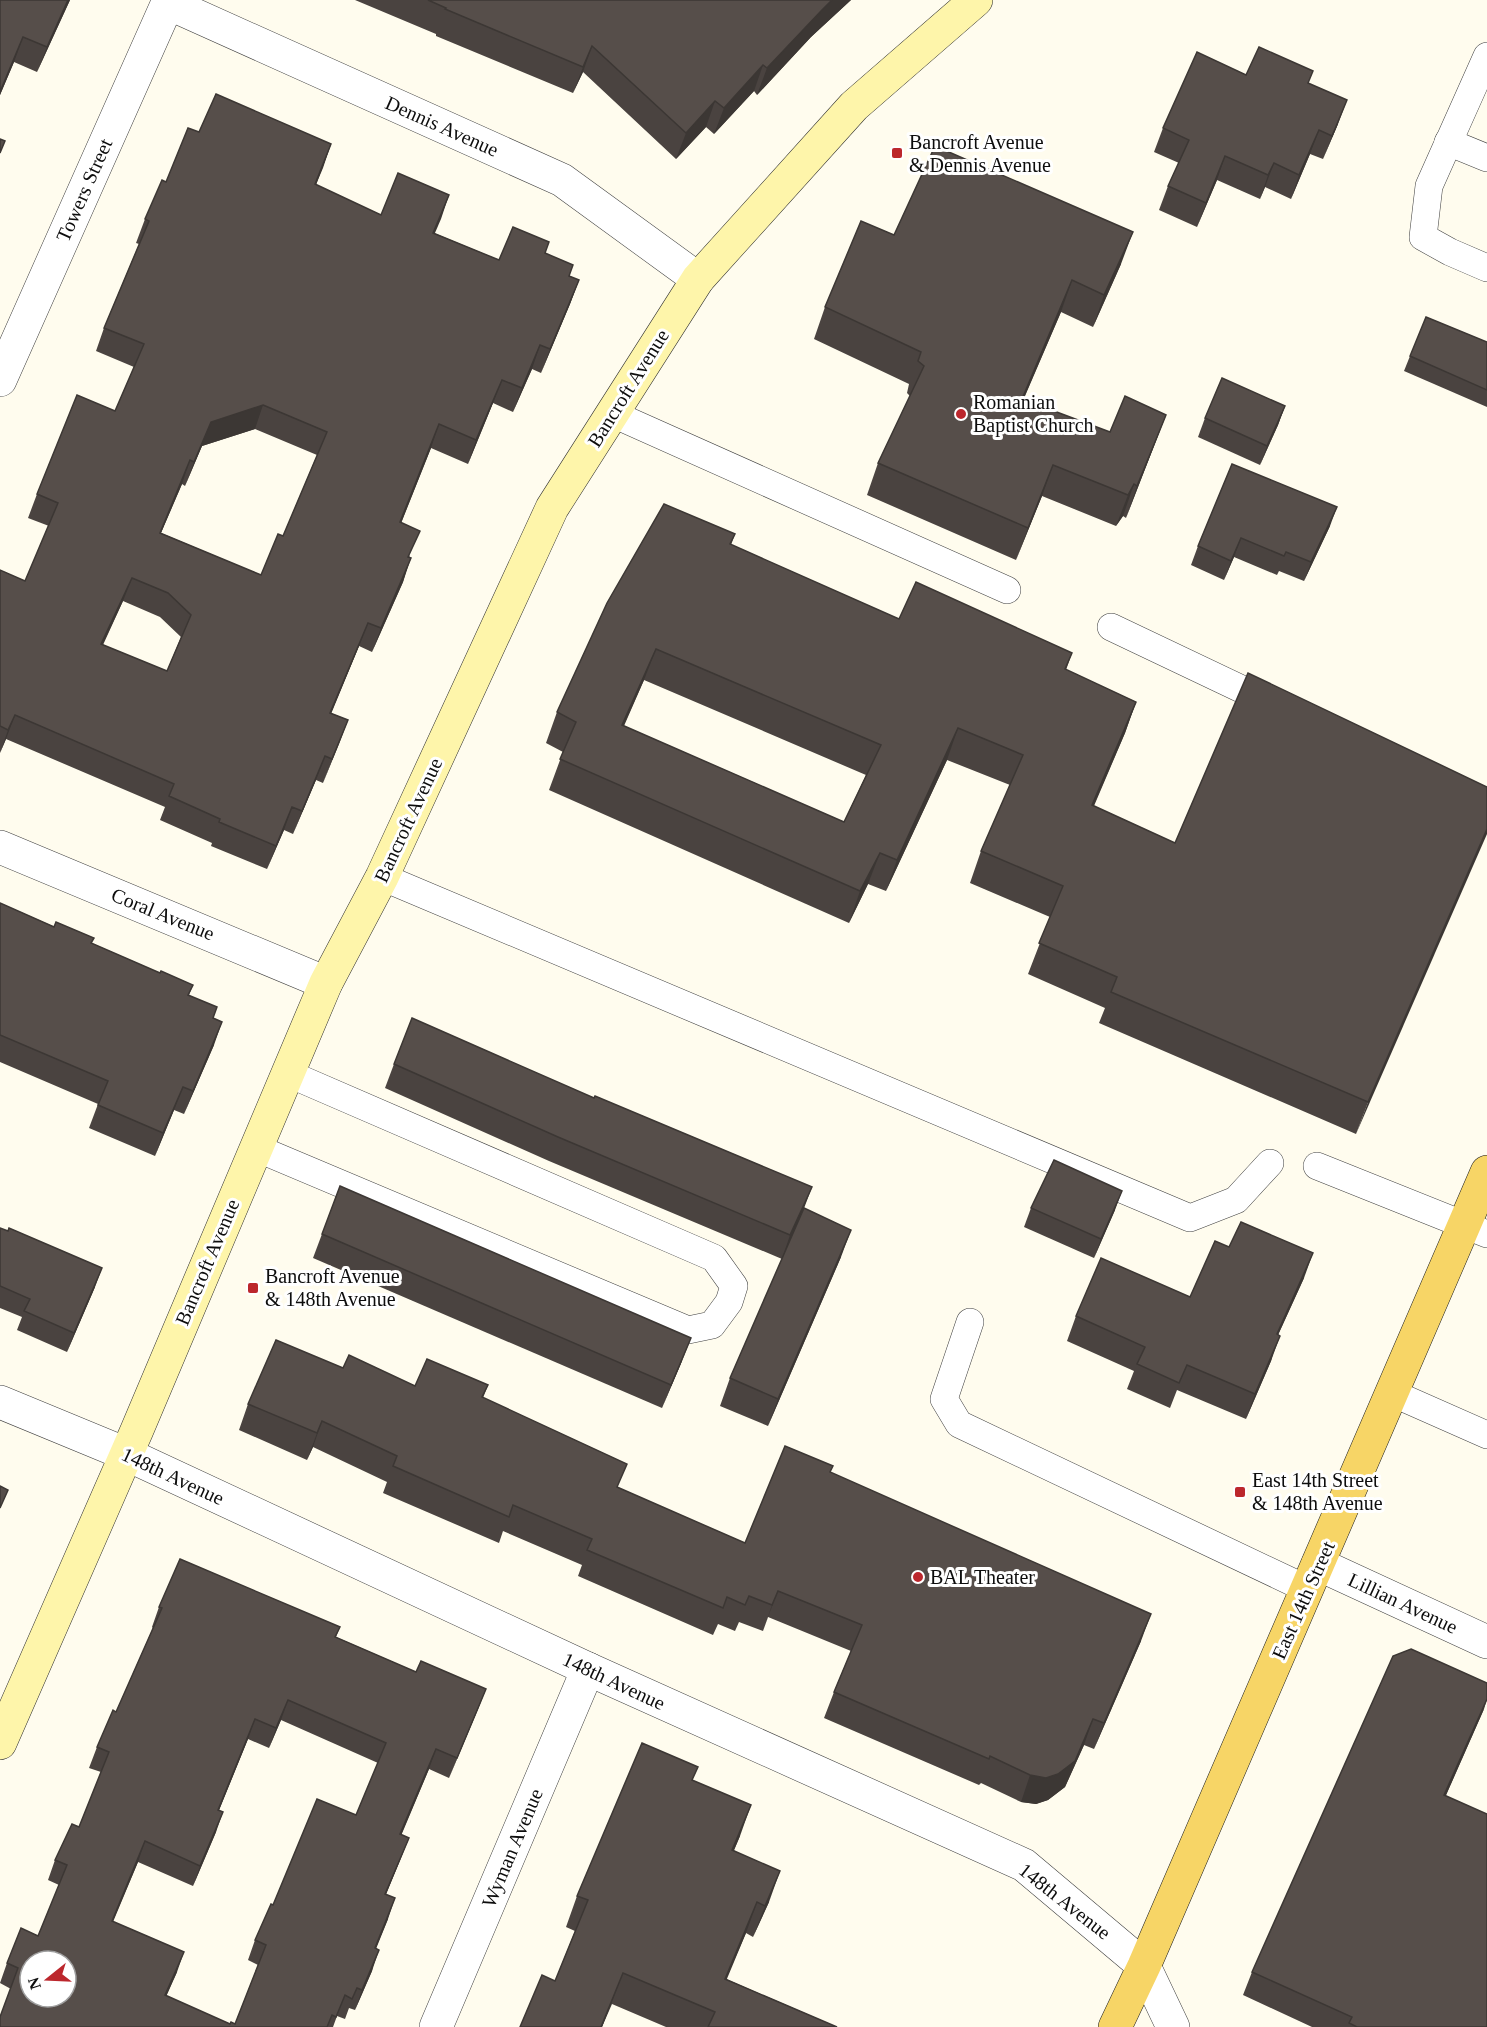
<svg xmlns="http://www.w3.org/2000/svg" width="1487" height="2027" viewBox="0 0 1487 2027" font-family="Georgia,serif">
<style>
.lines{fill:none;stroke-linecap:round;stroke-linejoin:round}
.service-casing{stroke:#404040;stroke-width:28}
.minor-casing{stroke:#404040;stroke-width:34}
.secondary-casing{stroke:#2f2f2f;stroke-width:34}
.primary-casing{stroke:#1e1e1e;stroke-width:34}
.service{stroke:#fff;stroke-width:27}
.minor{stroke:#fff;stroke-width:33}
.secondary{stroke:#fef5aa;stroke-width:33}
.primary{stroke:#f7d566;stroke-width:33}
.wall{fill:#4a4340;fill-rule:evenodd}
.shaded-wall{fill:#3c3734}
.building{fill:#564e4a;stroke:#3c3734;stroke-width:1.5;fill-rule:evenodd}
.poi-dot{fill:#bc272d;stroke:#fff;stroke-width:2}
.labels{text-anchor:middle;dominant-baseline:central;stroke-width:6;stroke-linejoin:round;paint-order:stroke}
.street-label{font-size:20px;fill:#0d0d0d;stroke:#fff}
.poi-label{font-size:20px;fill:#0d0d0d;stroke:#fff;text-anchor:start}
</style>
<rect width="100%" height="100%" fill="#fffcee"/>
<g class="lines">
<!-- service casing -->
<g class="service-casing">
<g id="service">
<polyline points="1487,56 1429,186 1423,237 1450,252 1487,268"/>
<polyline points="1448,142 1487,158"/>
<polyline points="613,414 1007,590"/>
<polyline points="1111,627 1275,705"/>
<polyline points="382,877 1190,1218 1236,1200 1270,1163"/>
<polyline points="256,1148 688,1330 712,1325 729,1302 734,1286 714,1258 287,1073"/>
<polyline points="1317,1166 1487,1234"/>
<polyline points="970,1322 944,1399 959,1424 1307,1589"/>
<polyline points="1392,1393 1487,1435"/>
</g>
</g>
<!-- minor casing -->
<g class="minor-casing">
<g id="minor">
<polyline points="168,3 562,180 698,279"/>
<polyline points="0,380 169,0"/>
<polyline points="0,847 326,983"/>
<polyline points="0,1402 126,1454 588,1669 1024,1865 1144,1966 1173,2027"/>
<polyline points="1318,1564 1487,1642"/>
<polyline points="436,2027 588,1669"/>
</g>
</g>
<!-- secondary casing -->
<g class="secondary-casing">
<polyline id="secondary" points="0,1743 137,1430 326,983 382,877 552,508 698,279 854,106 976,0"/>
</g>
<!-- primary casing -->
<g class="primary-casing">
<polyline id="primary" points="1115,2027 1144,1966 1487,1172"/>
</g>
<!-- service -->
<use href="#service" class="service"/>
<!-- minor -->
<use href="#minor" class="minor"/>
<!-- secondary -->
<use href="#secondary" class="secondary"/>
<!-- primary -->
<use href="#primary" class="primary"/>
</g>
<!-- wall -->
<g class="wall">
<polygon points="0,0 70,0 37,72 14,62 0,95"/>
<polygon points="355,0 851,0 811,37 757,95 754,91 714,134 706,127 676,159 583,72 573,93 436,36 436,34"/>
<polygon points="1246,75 1309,83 1338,124 1323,159 1310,154 1291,199 1265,187 1260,199 1217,180 1197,227 1159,210 1168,186 1179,163 1154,152 1163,128"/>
<path d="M199 132 331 144 316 185 381 215 449 195 434 233 499 260 545 253 569 276 579 280 570 304 541 373 532 369 513 412 493 403 468 464 431 448 401 523 410 558 403 582 372 652 359 646 331 713 348 720 323 783 316 780 293 834 284 830 267 869 211 846 212 843 160 820 165 807 6 739 0 753V570L25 581 49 526 28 518 37 494 115 411 134 367 96 351 104 328 139 244 136 243 145 219 166 182ZM255 429 317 455 283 536 261 575 161 533 182 484 185 486 202 446ZM123 601 160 617 181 637 167 671 103 645Z"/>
<polygon points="894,235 1121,264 1093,327 1061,312 1023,400 1110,432 1166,415 1126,518 1123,516 1116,526 1042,496 1016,560 867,495 878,463 910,396 907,393 909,384 814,339 825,307"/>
<polygon points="1487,342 1487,407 1404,371 1410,356"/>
<polygon points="1285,406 1278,425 1260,465 1198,437 1205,418"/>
<polygon points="1232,464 1330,526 1304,581 1279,571 1277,575 1234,557 1224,580 1191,565 1198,546"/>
<path d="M735 534 731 545 899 619 1072 653 1066 670 1136 702 1125 733 1094 806 1175 843 1487 787 1356 1134 1099 1023 1105 1008 1028 974 1050 917 970 883 981 851 1010 785 947 760 886 891 868 884 849 923 549 790 563 752 546 743 557 712ZM644 680 866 775 844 822 624 726Z"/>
<polygon points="0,903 160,973 193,985 189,995 213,1018 214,1045 184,1114 174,1110 155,1156 89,1128 98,1104 0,1062"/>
<polygon points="394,1064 804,1209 841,1257 768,1426 720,1406 730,1378 799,1221 782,1259 549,1161 385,1088"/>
<polygon points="1031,1208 1115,1210 1094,1258 1024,1227"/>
<polygon points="0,1228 95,1287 67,1352 17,1330 22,1317 0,1308"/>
<polygon points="322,1234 682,1361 662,1408 313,1258"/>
<polygon points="1304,1278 1278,1335 1271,1361 1246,1419 1177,1390 1170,1408 1127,1389 1134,1371 1067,1341 1076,1316"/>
<polygon points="343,1368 415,1386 488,1385 483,1398 618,1488 745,1543 830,1472 1141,1641 1094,1749 1084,1745 1065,1787 1048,1800 1036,1804 1021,1802 981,1783 979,1785 824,1718 834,1692 851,1651 768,1617 763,1631 739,1622 735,1631 718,1624 713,1635 578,1576 582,1565 503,1531 499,1543 383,1493 387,1482 313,1447 307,1460 239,1430 248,1404"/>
<path d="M159 1607 340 1627 336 1637 416 1672 486 1689 478 1709 449 1778 429 1769 401 1835 409 1838 386 1894 388 1919 376 1949 372 1971 355 2010 349 2008 345 2019 337 2016 333 2027H0L11 1989 0 1983 7 1963 38 1936 59 1885 48 1880 55 1860 79 1827 101 1772 89 1768 97 1747 116 1712 153 1628 152 1627ZM281 1720 378 1763 356 1815 273 1905 255 1940 248 1960 258 1965 235 2024H230L166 1996 177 1972 113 1922 138 1862 193 1886 216 1832 219 1810 248 1739 269 1748Z"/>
<polygon points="1484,1709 1446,1795 1487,2027 1312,2027 1243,1995 1252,1972"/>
<polygon points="693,1780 740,1836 734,1850 769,1902 753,1937 746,1933 726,1979 837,2027 666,2027 612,2004 602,2027 520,2027 555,1981 575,1931 566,1927 577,1896"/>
</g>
<!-- shaded-wall -->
<g class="shaded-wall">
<polygon points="68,0 70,0 37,72 47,47"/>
<polygon points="832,0 851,0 811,37 757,95 767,68 821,11"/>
<polygon points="23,37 14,62 0,95 0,92"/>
<polygon points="592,46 583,72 573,93 583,67"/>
<polygon points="763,65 754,91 714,134 724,108"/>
<polygon points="1347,100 1338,124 1323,159 1332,136"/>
<polygon points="715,101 706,127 676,159 686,133"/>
<polygon points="1319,130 1310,154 1291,199 1299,175"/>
<polygon points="331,144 323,168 306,208 315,184"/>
<polygon points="1225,156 1217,180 1197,227 1206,203"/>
<polygon points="1274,163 1265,187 1260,199 1268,175"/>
<polygon points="449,195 441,219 425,256 433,233"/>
<polygon points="1133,232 1121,264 1093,327 1104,295"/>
<polygon points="579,280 570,304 541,373 550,349"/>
<polygon points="1072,280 1061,312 1010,431 1022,399"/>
<polygon points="540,345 532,369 513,412 522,388"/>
<polygon points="502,380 493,403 468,464 476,440"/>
<polygon points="263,405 255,429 202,446 185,486 194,462 211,422"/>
<polygon points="1285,406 1278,425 1260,465 1267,446"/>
<polygon points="1166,415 1154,446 1126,518 1137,486"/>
<polygon points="439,424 431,448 392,546 400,522"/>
<polygon points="190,460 182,484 151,556 160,533"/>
<polygon points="1053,465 1042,496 1016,560 1028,528"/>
<polygon points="1134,484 1123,516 1116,526 1128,495"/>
<polygon points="1337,507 1330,526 1304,581 1311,562"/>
<polygon points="1241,538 1234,557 1224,580 1231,561"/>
<polygon points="411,558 403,582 372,652 381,628"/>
<polygon points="132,578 123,601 92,667 101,644"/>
<polygon points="368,623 359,646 322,736 330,713"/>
<polygon points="656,649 644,680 610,756 622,725"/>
<polygon points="1136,702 1125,733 1080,837 1092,805"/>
<polygon points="15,715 6,739 0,753 8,730"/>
<polygon points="348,720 339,744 323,783 332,759"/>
<polygon points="958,728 947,760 886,891 897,860"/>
<polygon points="325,756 316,780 293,834 302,811"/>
<polygon points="292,807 284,830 267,869 276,846"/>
<polygon points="1487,829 1487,834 1356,1134 1368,1102"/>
<polygon points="880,853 868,884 849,923 860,891"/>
<polygon points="222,1022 214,1045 184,1114 193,1091"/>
<polygon points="183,1087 174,1110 155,1156 163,1133"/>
<polygon points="812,1187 803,1211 782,1259 790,1235"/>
<polygon points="1122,1191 1115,1210 1094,1258 1101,1239"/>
<polygon points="851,1230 841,1257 768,1426 778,1399"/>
<polygon points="1313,1253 1304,1278 1267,1359 1277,1334"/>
<polygon points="102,1268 95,1287 67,1352 74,1333"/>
<polygon points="1280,1336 1271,1361 1246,1419 1255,1394"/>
<polygon points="691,1338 682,1361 662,1408 671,1385"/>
<polygon points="322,1421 313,1447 307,1460 317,1433"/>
<polygon points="778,1591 768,1617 763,1631 772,1605"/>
<polygon points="1151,1614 1141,1641 1094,1749 1104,1723"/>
<polygon points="486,1689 478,1709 449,1778 457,1758"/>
<polygon points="1487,1699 1484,1709 1436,1818 1444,1795"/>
<polygon points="288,1700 281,1720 269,1748 276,1728"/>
<polygon points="255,1719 248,1739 211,1830 218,1810"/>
<polygon points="1093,1719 1084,1745 1065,1787 1048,1800 1036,1804 1021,1802 1030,1775"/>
<polygon points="436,1749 429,1769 393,1855 400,1834"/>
<polygon points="751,1805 740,1836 721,1881 732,1850"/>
<polygon points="223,1812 216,1832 193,1886 200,1866"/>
<polygon points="409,1838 401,1858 378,1914 385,1894"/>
<polygon points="145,1841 138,1862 104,1942 112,1921"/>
<polygon points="780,1871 769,1902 753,1937 765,1906"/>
<polygon points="395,1898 388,1919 367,1969 375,1948"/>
<polygon points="757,1902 746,1933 714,2010 725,1979"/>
<polygon points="379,1950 372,1971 355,2010 362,1990"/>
<polygon points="184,1952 177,1972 158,2015 165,1995"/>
<polygon points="623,1973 602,2027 601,2027"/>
</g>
<!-- building -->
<g class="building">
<polygon points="0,0 68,0 47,47 23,37 0,92"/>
<polygon points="428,0 832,0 821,11 767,68 763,65 724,108 715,101 686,133 592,46 583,67 445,9 446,8"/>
<polygon points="1259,47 1313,71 1308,83 1347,100 1332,136 1319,130 1299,175 1274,163 1268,175 1225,156 1206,203 1168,186 1189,140 1163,128 1197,52 1246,75"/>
<path d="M216 94 331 144 315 184 381 215 398 173 449 195 433 233 499 260 513 227 549 242 545 253 573 265 569 276 579 280 550 349 540 345 522 388 502 380 476 440 439 424 400 522 420 531 408 557 411 558 381 628 368 623 330 713 348 720 332 759 325 756 302 811 292 807 276 846 219 822 220 819 169 796 174 784 15 715 8 730 0 726V570L25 581 58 503 37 494 77 395 115 411 144 344 104 328 149 221 145 219 162 180 166 182 188 128 199 132ZM263 405 327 432 283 536 278 534 261 575 160 533 190 460 194 462 211 422ZM132 578 168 593 191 615 167 671 101 644Z"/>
<polygon points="0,139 5,141 0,153"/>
<polygon points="935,146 1133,232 1104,295 1072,280 1022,399 1110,432 1125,396 1166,415 1137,486 1134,484 1128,495 1053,465 1028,528 878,463 924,366 918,361 921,352 825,307 861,221 894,235"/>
<polygon points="1426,317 1487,342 1487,390 1410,356"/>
<polygon points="1222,378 1285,406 1267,446 1205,418"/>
<polygon points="1232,464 1337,507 1311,562 1286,552 1284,556 1241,538 1231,561 1198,546"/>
<path d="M664 504 735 534 730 544 899 619 916 582 1072 653 1065 669 1136 702 1092 805 1175 843 1248 673 1487 787V829L1368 1102 1111 992 1117 977 1039 943 1063 886 981 851 1023 755 958 728 897 860 880 853 860 891 560 759 576 722 557 712 607 603ZM656 649 881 745 844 822 622 725Z"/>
<polygon points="0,903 54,927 56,922 94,938 91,943 160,973 161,971 193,985 188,995 217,1007 213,1018 222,1022 193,1091 183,1087 163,1133 98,1105 108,1081 0,1035"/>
<polygon points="412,1018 594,1098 595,1096 812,1187 790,1235 558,1137 394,1064"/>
<polygon points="1054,1160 1122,1191 1101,1239 1031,1208"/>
<polygon points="340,1186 691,1338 671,1385 322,1234"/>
<polygon points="804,1208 851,1230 778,1399 730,1378"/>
<polygon points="1241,1222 1313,1253 1277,1334 1280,1336 1255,1394 1187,1365 1179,1383 1137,1364 1145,1347 1076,1316 1101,1258 1190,1297 1215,1241 1229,1247"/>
<polygon points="0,1228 8,1231 9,1228 102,1268 74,1333 24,1311 30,1299 0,1286"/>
<polygon points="276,1340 343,1368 349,1355 415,1386 427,1359 488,1385 482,1397 627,1464 617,1487 745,1543 785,1446 833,1466 830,1472 1151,1614 1104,1723 1093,1719 1075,1761 1058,1774 1046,1778 1030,1775 990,1756 989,1759 834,1692 862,1625 778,1591 772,1605 749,1596 745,1605 727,1597 723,1608 587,1550 592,1539 513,1505 509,1517 393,1466 397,1456 322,1421 317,1433 248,1404"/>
<polygon points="0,1486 8,1490 0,1508"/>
<path d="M180 1559 340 1627 335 1637 416 1672 421 1661 486 1689 457 1758 436 1749 400 1834 409 1838 385 1894 395 1898 375 1948 379 1950 362 1990 357 1988 352 1999 345 1995 336 2017 332 2015 327 2027H0V2017L18 1968 7 1963 21 1928 38 1936 67 1865 55 1860 72 1824 79 1827 109 1752 97 1747 113 1710 116 1712 162 1608 159 1607ZM288 1700 386 1743 356 1815 317 1799 273 1905 271 1904 255 1940 266 1945 235 2024 231 2022 230 2024 165 1995 184 1952 112 1921 145 1841 200 1866 223 1812 218 1810 255 1719 276 1728ZM30 1961H66V1997H30Z"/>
<polygon points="1411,1649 1487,1683 1487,1699 1444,1795 1487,1814 1487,2027 1357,2027 1349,2023 1352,2017 1252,1972 1393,1656"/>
<polygon points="642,1743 698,1767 692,1780 751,1805 732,1850 780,1871 765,1906 757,1902 725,1979 837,2027 708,2027 715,2012 623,1973 601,2027 520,2027 542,1975 555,1981 588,1900 577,1896"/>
</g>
<!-- markers -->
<g class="poi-dot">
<rect x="891" y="147" width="12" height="12" rx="3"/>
<circle cx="961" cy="414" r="6"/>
<rect x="247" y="1282" width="12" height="12" rx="3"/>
<rect x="1234" y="1486" width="12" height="12" rx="3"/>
<circle cx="918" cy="1577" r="6"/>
</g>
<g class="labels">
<!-- street labels -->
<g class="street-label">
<text transform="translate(442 126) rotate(24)">Dennis Avenue</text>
<text transform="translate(84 190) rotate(-66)">Towers Street</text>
<text transform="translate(628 388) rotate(-58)">Bancroft Avenue</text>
<text transform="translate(408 820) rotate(-65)">Bancroft Avenue</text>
<text transform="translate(163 914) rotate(22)">Coral Avenue</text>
<text transform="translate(207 1262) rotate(-67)">Bancroft Avenue</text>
<text transform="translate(173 1476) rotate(25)">148th Avenue</text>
<text transform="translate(1303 1600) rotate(-66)">East 14th Street</text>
<text transform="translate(1403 1603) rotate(25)">Lillian Avenue</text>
<text transform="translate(614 1681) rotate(25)">148th Avenue</text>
<text transform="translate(512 1848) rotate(-67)">Wyman Avenue</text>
<text transform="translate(1065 1901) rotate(38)">148th Avenue</text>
</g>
<!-- poi labels -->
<g class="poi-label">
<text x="909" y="142">Bancroft Avenue<tspan x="909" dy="23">&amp; Dennis Avenue</tspan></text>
<text x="973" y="402">Romanian<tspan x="973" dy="23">Baptist Church</tspan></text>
<text x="265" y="1276">Bancroft Avenue<tspan x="265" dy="23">&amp; 148th Avenue</tspan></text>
<text x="1252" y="1480">East 14th Street<tspan x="1252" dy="23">&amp; 148th Avenue</tspan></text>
<text x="930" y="1577">BAL Theater</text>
</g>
</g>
<!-- north arrow -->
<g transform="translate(48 1979) rotate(252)"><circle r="28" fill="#ffffff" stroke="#9e9e9e" stroke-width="1.5"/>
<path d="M0-4.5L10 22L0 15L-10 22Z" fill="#bc272d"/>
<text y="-9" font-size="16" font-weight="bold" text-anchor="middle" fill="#0d0d0d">N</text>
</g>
</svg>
